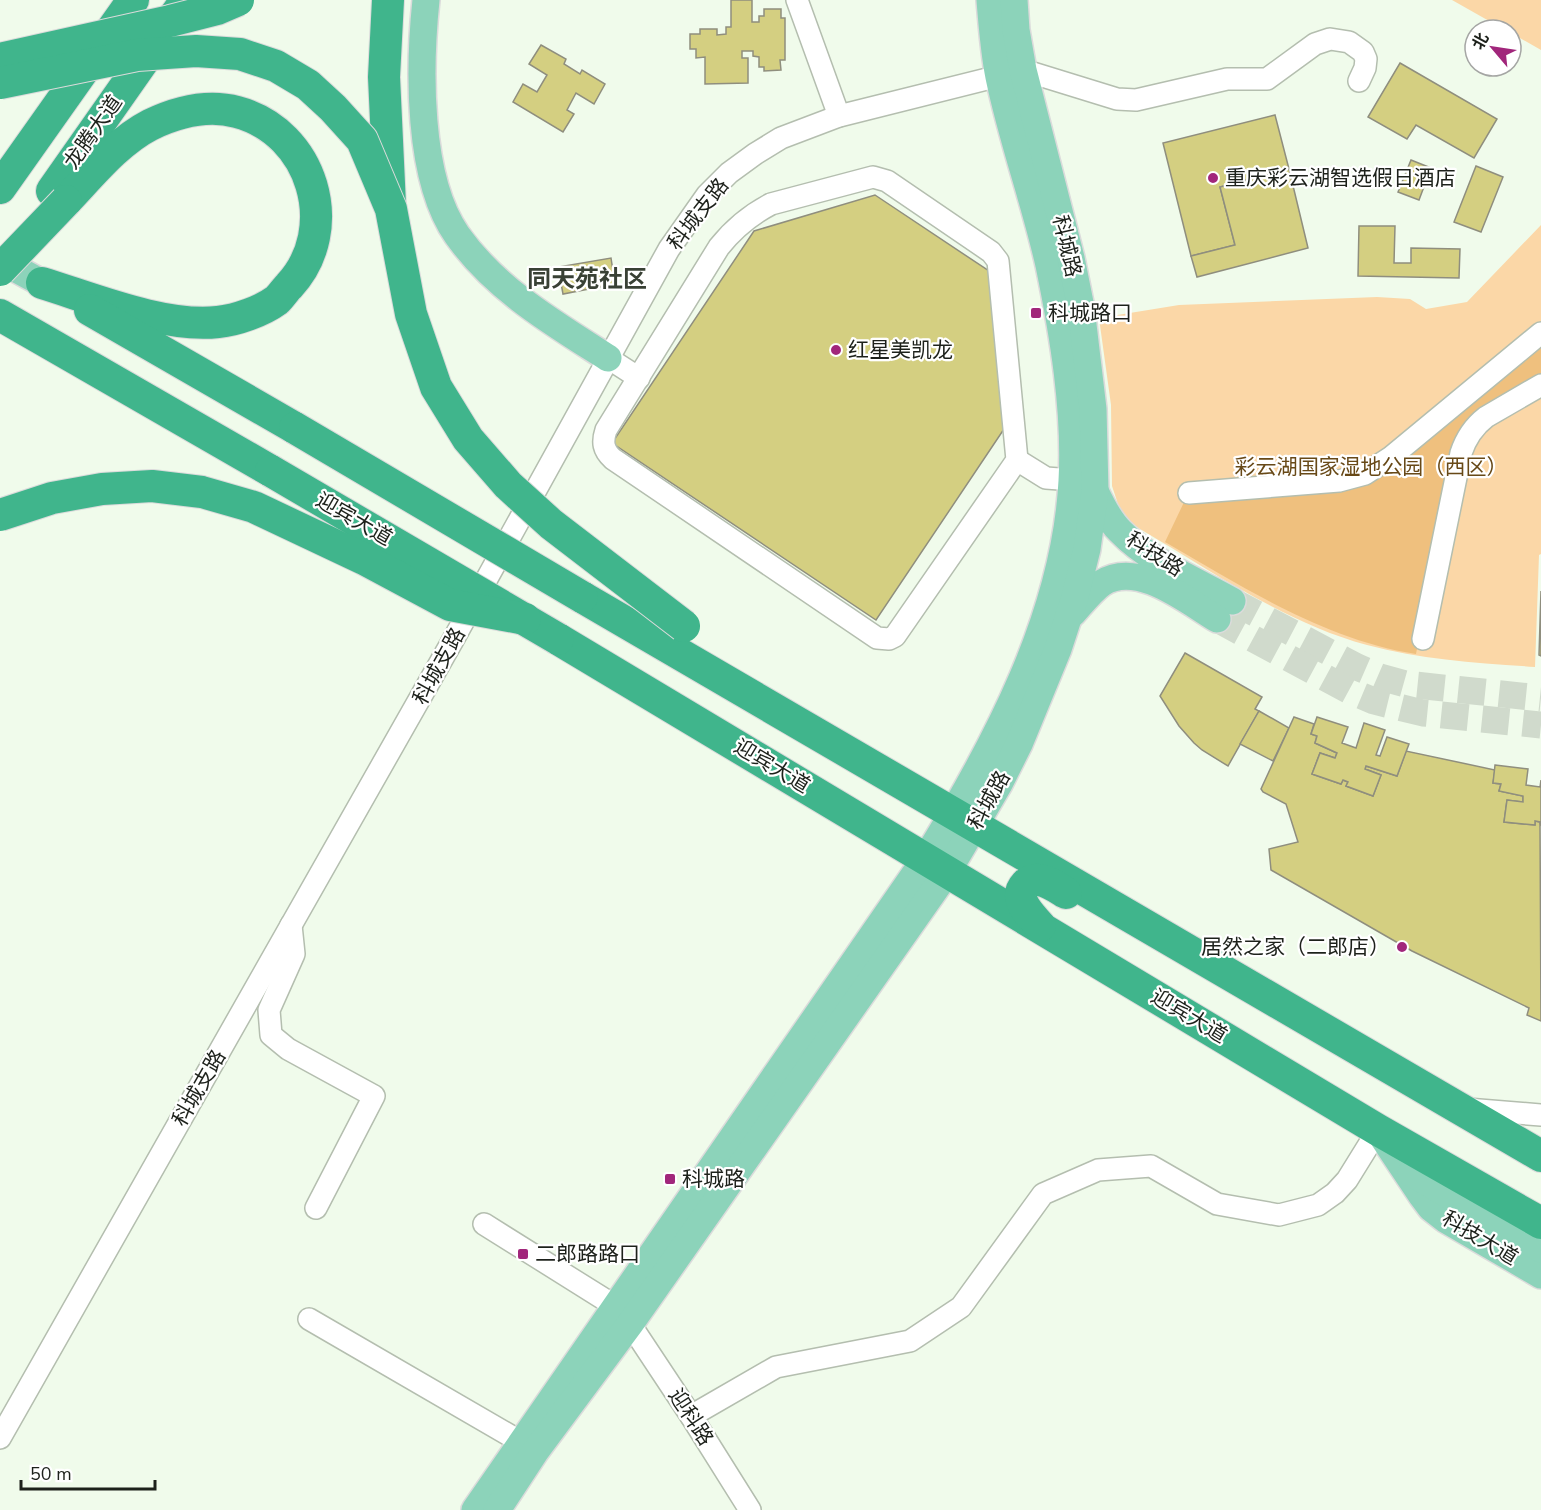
<svg xmlns="http://www.w3.org/2000/svg" width="1541" height="1510" viewBox="0 0 1541 1510" font-family="'Nunito Sans','Noto Sans SC',sans-serif">
<style>
.green{fill:#fbd7a7}
.forest{fill:#efc07e}
.building{fill:#d4cf81;stroke:#8f8e7e;stroke-width:1.5}
.lines{fill:none;stroke-linecap:round;stroke-linejoin:round}
.major-tunnel{stroke:#d0dacc;stroke-width:27;stroke-dasharray:27 14;stroke-linecap:butt}
.minor-casing{stroke:#b4beaf;stroke-width:24}
.major-casing{stroke:#dbdbdb;stroke-width:30}
.highway-casing{stroke:#dbdbdb;stroke-width:34}
.minor{stroke:#fff;stroke-width:21}
.major{stroke:#8cd3ba;stroke-width:27}
.highway{stroke:#40b58c;stroke-width:32}
.highway-bridge-casing{stroke:#dbdbdb;stroke-width:34;stroke-linecap:butt}
.highway-bridge{stroke:#40b58c;stroke-width:32}
.poi-dot{fill:#a1267b;stroke:#fff;stroke-width:2}
.labels{text-anchor:middle;dominant-baseline:central;stroke-width:4.5;stroke-linejoin:round;paint-order:stroke}
.street-label{font-size:21px;fill:#1d211b;stroke:#fff}
.poi-label{font-size:21px;fill:#1d211b;stroke:#fff;text-anchor:start}
.park-label{font-size:21px;fill:#684917;stroke:#fff}
.quarter-label{font-size:24px;font-weight:bold;fill:#394135;stroke:#fff}
</style>
<rect width="100%" height="100%" fill="#f0fbeb"/>
<!-- green -->
<g class="green">
<polygon points="1452,0 1541,0 1541,50 1511,33 1511,30 1505,30"/>
<path d="M1541 225V554L1539 555 1535 667C1478 663 1422 660 1367 645 1286 623 1213 572 1140 529L1126 519 1121 513 1112 486 1111 405 1099 318 1179 305 1377 297 1410 299 1426 309 1467 302Z"/>
</g>
<!-- forest -->
<path class="forest" d="M1541 339V378L1456 448 1416 654C1323 639 1245 588 1165 542L1186 498 1339 487Z"/>
<!-- building -->
<g class="building">
<polygon points="731,0 752,0 752,22 759,22 759,16 764,16 764,9 781,9 781,18 785,18 785,60 780,60 781,70 764,71 764,67 759,67 759,57 753,56 753,51 742,51 742,58 748,58 748,83 705,84 705,57 696,58 696,49 690,49 690,34 700,34 700,29 717,29 717,35 726,34 726,27 731,27"/>
<polygon points="541,45 566,59 564,64 580,74 582,70 605,84 594,104 576,93 567,110 574,114 563,132 513,102 523,84 537,92 547,75 529,64"/>
<polygon points="1400,63 1497,119 1474,158 1416,125 1407,139 1368,117"/>
<polygon points="1275,115 1289,169 1220,187 1235,245 1191,256 1163,143"/>
<polygon points="1411,160 1431,168 1419,200 1398,192"/>
<polygon points="1476,166 1503,177 1481,232 1454,222"/>
<polygon points="1289,169 1308,248 1197,277 1191,256 1235,245 1220,187"/>
<polygon points="875,195 989,271 1004,429 876,620 612,443 754,231"/>
<polygon points="1359,226 1395,226 1394,263 1411,263 1411,248 1460,249 1459,278 1358,276"/>
<polygon points="611,258 615,284 563,294 558,267"/>
<polygon points="1541,591 1541,656 1539,655"/>
<polygon points="1185,653 1262,697 1255,709 1259,711 1228,766 1202,750 1194,743 1179,726 1160,696"/>
<polygon points="1259,711 1289,728 1273,761 1240,744"/>
<polygon points="1294,717 1314,724 1311,734 1317,736 1315,743 1337,753 1335,758 1320,753 1312,774 1341,784 1343,780 1348,782 1346,786 1373,796 1381,775 1365,769 1366,766 1397,776 1406,751 1495,770 1493,783 1501,784 1499,791 1523,796 1523,802 1507,800 1504,822 1535,825 1535,821 1540,822 1541,1021 1527,1015 1529,1008 1412,951 1271,870 1269,849 1298,842 1286,804 1263,792 1261,789"/>
<polygon points="1317,717 1348,727 1342,743 1356,748 1364,723 1385,730 1376,755 1380,756 1387,737 1409,744 1397,776 1366,766 1365,769 1381,775 1373,796 1346,786 1348,782 1343,780 1341,784 1312,774 1320,753 1335,758 1337,753 1315,743 1317,736 1311,734"/>
<polygon points="1495,765 1528,769 1526,785 1540,787 1541,780 1541,826 1540,822 1535,821 1535,825 1504,822 1507,800 1523,802 1523,796 1499,791 1501,784 1493,783"/>
</g>
<g class="lines">
<!-- major-tunnel -->
<g class="major-tunnel">
<polyline points="1232,601 1357,667 1380,677 1405,684 1541,698"/>
<polyline points="1217,619 1350,691 1374,701 1423,713 1541,725"/>
</g>
<!-- minor casing -->
<g class="minor-casing">
<g id="minor">
<polyline points="797,0 839,116"/>
<path d="M873 177 887 181 991 252 998 261 1017 460 895 636 889 639 877 638 613 459C603 450 602 442 606 430L719 247C734 228 750 215 771 204Z"/>
<polyline points="608,358 639,378"/>
<polyline points="1017,460 1046,478 1073,480"/>
<polyline points="1189,493 1339,481 1365,474 1391,457 1541,333"/>
<path d="M1423 639 1461 453C1466 438 1473 427 1486 417L1541 385"/>
<polyline points="291,925 294,954 269,1010 271,1035 288,1049 374,1096 316,1208"/>
<polyline points="1467,1109 1541,1115"/>
<polyline points="484,1224 615,1306"/>
<polyline points="309,1319 521,1442"/>
<polyline points="630,1324 691,1416 750,1510"/>
<polyline points="691,1416 776,1367 910,1341 961,1307 1043,1194 1098,1170 1151,1166 1217,1204 1279,1215 1318,1205 1335,1193 1347,1180 1378,1130"/>
<polyline points="0,1438 453,640 669,249 707,195 729,173 755,154 781,138 839,116 1023,70 1117,99 1136,100 1227,79 1267,79 1315,44 1330,39 1349,42 1363,52 1366,59 1365,68 1359,81"/>
</g>
</g>
<!-- major casing -->
<g class="major-casing">
<g id="major">
<path d="M426 0C419 67 417 178 457 235 495 289 553 323 608 358"/>
<polyline points="0,260 42,283"/>
<path d="M1095 491C1102 506 1109 520 1120 531 1150 562 1195 580 1232 601"/>
<path d="M1073 613C1082 603 1091 591 1102 583 1138 560 1187 601 1217 619"/>
<polyline points="1378,1130 1422,1196 1431,1208 1445,1219 1541,1275"/>
<polyline points="1411,1173 1541,1249"/>
<path d="M475 1510 926 858C995 746 1065 616 1072 481 1076 411 1063 333 1049 265 1035 202 1012 140 999 77 994 52 992 25 990 0"/>
<polyline points="497,1510 535,1452 630,1324 948,871 999,784 1019,744 1058,649 1075,597 1087,549 1095,491 1093,409 1081,308 1071,258 1023,70 1016,30 1014,0"/>
</g>
</g>
<!-- highway casing -->
<g class="highway-casing">
<g id="highway">
<polyline points="388,0 384,77 390,205"/>
<polyline points="0,188 133,0"/>
<polyline points="52,191 186,0"/>
<path d="M42 283C94 299 164 328 218 322 237 320 262 311 277 300 281 296 285 290 289 286 342 229 313 132 237 112 207 104 177 112 150 125 117 142 91 175 66 201"/>
<polyline points="90,310 295,428"/>
<polyline points="0,315 271,471"/>
<polyline points="582,597 1541,1156"/>
<polyline points="558,639 1378,1130 1541,1223"/>
<path d="M1040 926C1031 915 1012 899 1026 884 1029 881 1035 879 1039 880 1048 881 1058 888 1066 893"/>
</g>
</g>
<!-- minor -->
<use href="#minor" class="minor"/>
<!-- major -->
<use href="#major" class="major"/>
<!-- highway -->
<use href="#highway" class="highway"/>
<!-- highway-bridge casing -->
<g class="highway-bridge-casing">
<g id="highway-bridge">
<polyline points="0,59 170,21 217,9 238,0"/>
<polyline points="0,83 137,55 196,51 240,54 276,66 308,85 333,108 362,140 391,209 411,314 436,387 468,439 508,485 551,524 684,626"/>
<polyline points="0,270 66,201"/>
<polyline points="295,428 582,597"/>
<polyline points="271,471 558,639"/>
<polyline points="0,515 52,498 102,489 152,486 202,492 254,507 364,559 450,605 525,619"/>
</g>
</g>
<!-- highway-bridge -->
<use href="#highway-bridge" class="highway-bridge"/>
</g>
<!-- markers -->
<g class="poi-dot">
<circle cx="1213" cy="178" r="6"/>
<rect x="1030" y="307" width="12" height="12" rx="3"/>
<circle cx="836" cy="350" r="6"/>
<circle cx="1402" cy="947" r="6"/>
<rect x="664" y="1173" width="12" height="12" rx="3"/>
<rect x="517" y="1248" width="12" height="12" rx="3"/>
</g>
<g class="labels">
<!-- street labels -->
<g class="street-label">
<text transform="translate(93 132) rotate(-55)">龙腾大道</text>
<text transform="translate(698 214) rotate(-52)">科城支路</text>
<text transform="translate(1067 246) rotate(77)">科城路</text>
<text transform="translate(354 519) rotate(30)">迎宾大道</text>
<text transform="translate(1155 554) rotate(33)">科技路</text>
<text transform="translate(439 666) rotate(-61)">科城支路</text>
<text transform="translate(772 766) rotate(31)">迎宾大道</text>
<text transform="translate(989 800) rotate(-61)">科城路</text>
<text transform="translate(1189 1016) rotate(31)">迎宾大道</text>
<text transform="translate(199 1088) rotate(-60)">科城支路</text>
<text transform="translate(1480 1238) rotate(31)">科技大道</text>
<text transform="translate(691 1417) rotate(57)">迎科路</text>
</g>
<!-- poi labels -->
<g class="poi-label">
<text x="1225" y="178">重庆彩云湖智选假日酒店</text>
<text x="1048" y="313">科城路口</text>
<text x="848" y="350">红星美凯龙</text>
<text x="1390" y="947" text-anchor="end">居然之家（二郎店）</text>
<text x="682" y="1179">科城路</text>
<text x="535" y="1254">二郎路路口</text>
</g>
<!-- park labels -->
<g class="park-label">
<text x="1371" y="467">彩云湖国家湿地公园（西区）</text>
</g>
<!-- quarter labels -->
<g class="quarter-label">
<text x="587" y="279">同天苑社区</text>
</g>
</g>
<!-- north arrow -->
<g transform="translate(1493 48) rotate(299)"><circle r="28" fill="#ffffff" stroke="#a5a6a4" stroke-width="1.5"/>
<path d="M0-4.5L10 22L0 15L-10 22Z" fill="#a1267b"/>
<text y="-9" font-size="16" font-weight="bold" text-anchor="middle" fill="#1d211b">北</text>
</g>
<!-- scale -->
<path d="M21 1480v9h134v-9" fill="none" stroke="#1d211b" stroke-width="3"/>
<text x="30" y="1480" font-size="18" fill="#1d211b" stroke="#ffffff" stroke-width="4.5" paint-order="stroke">50 m</text>
</svg>
